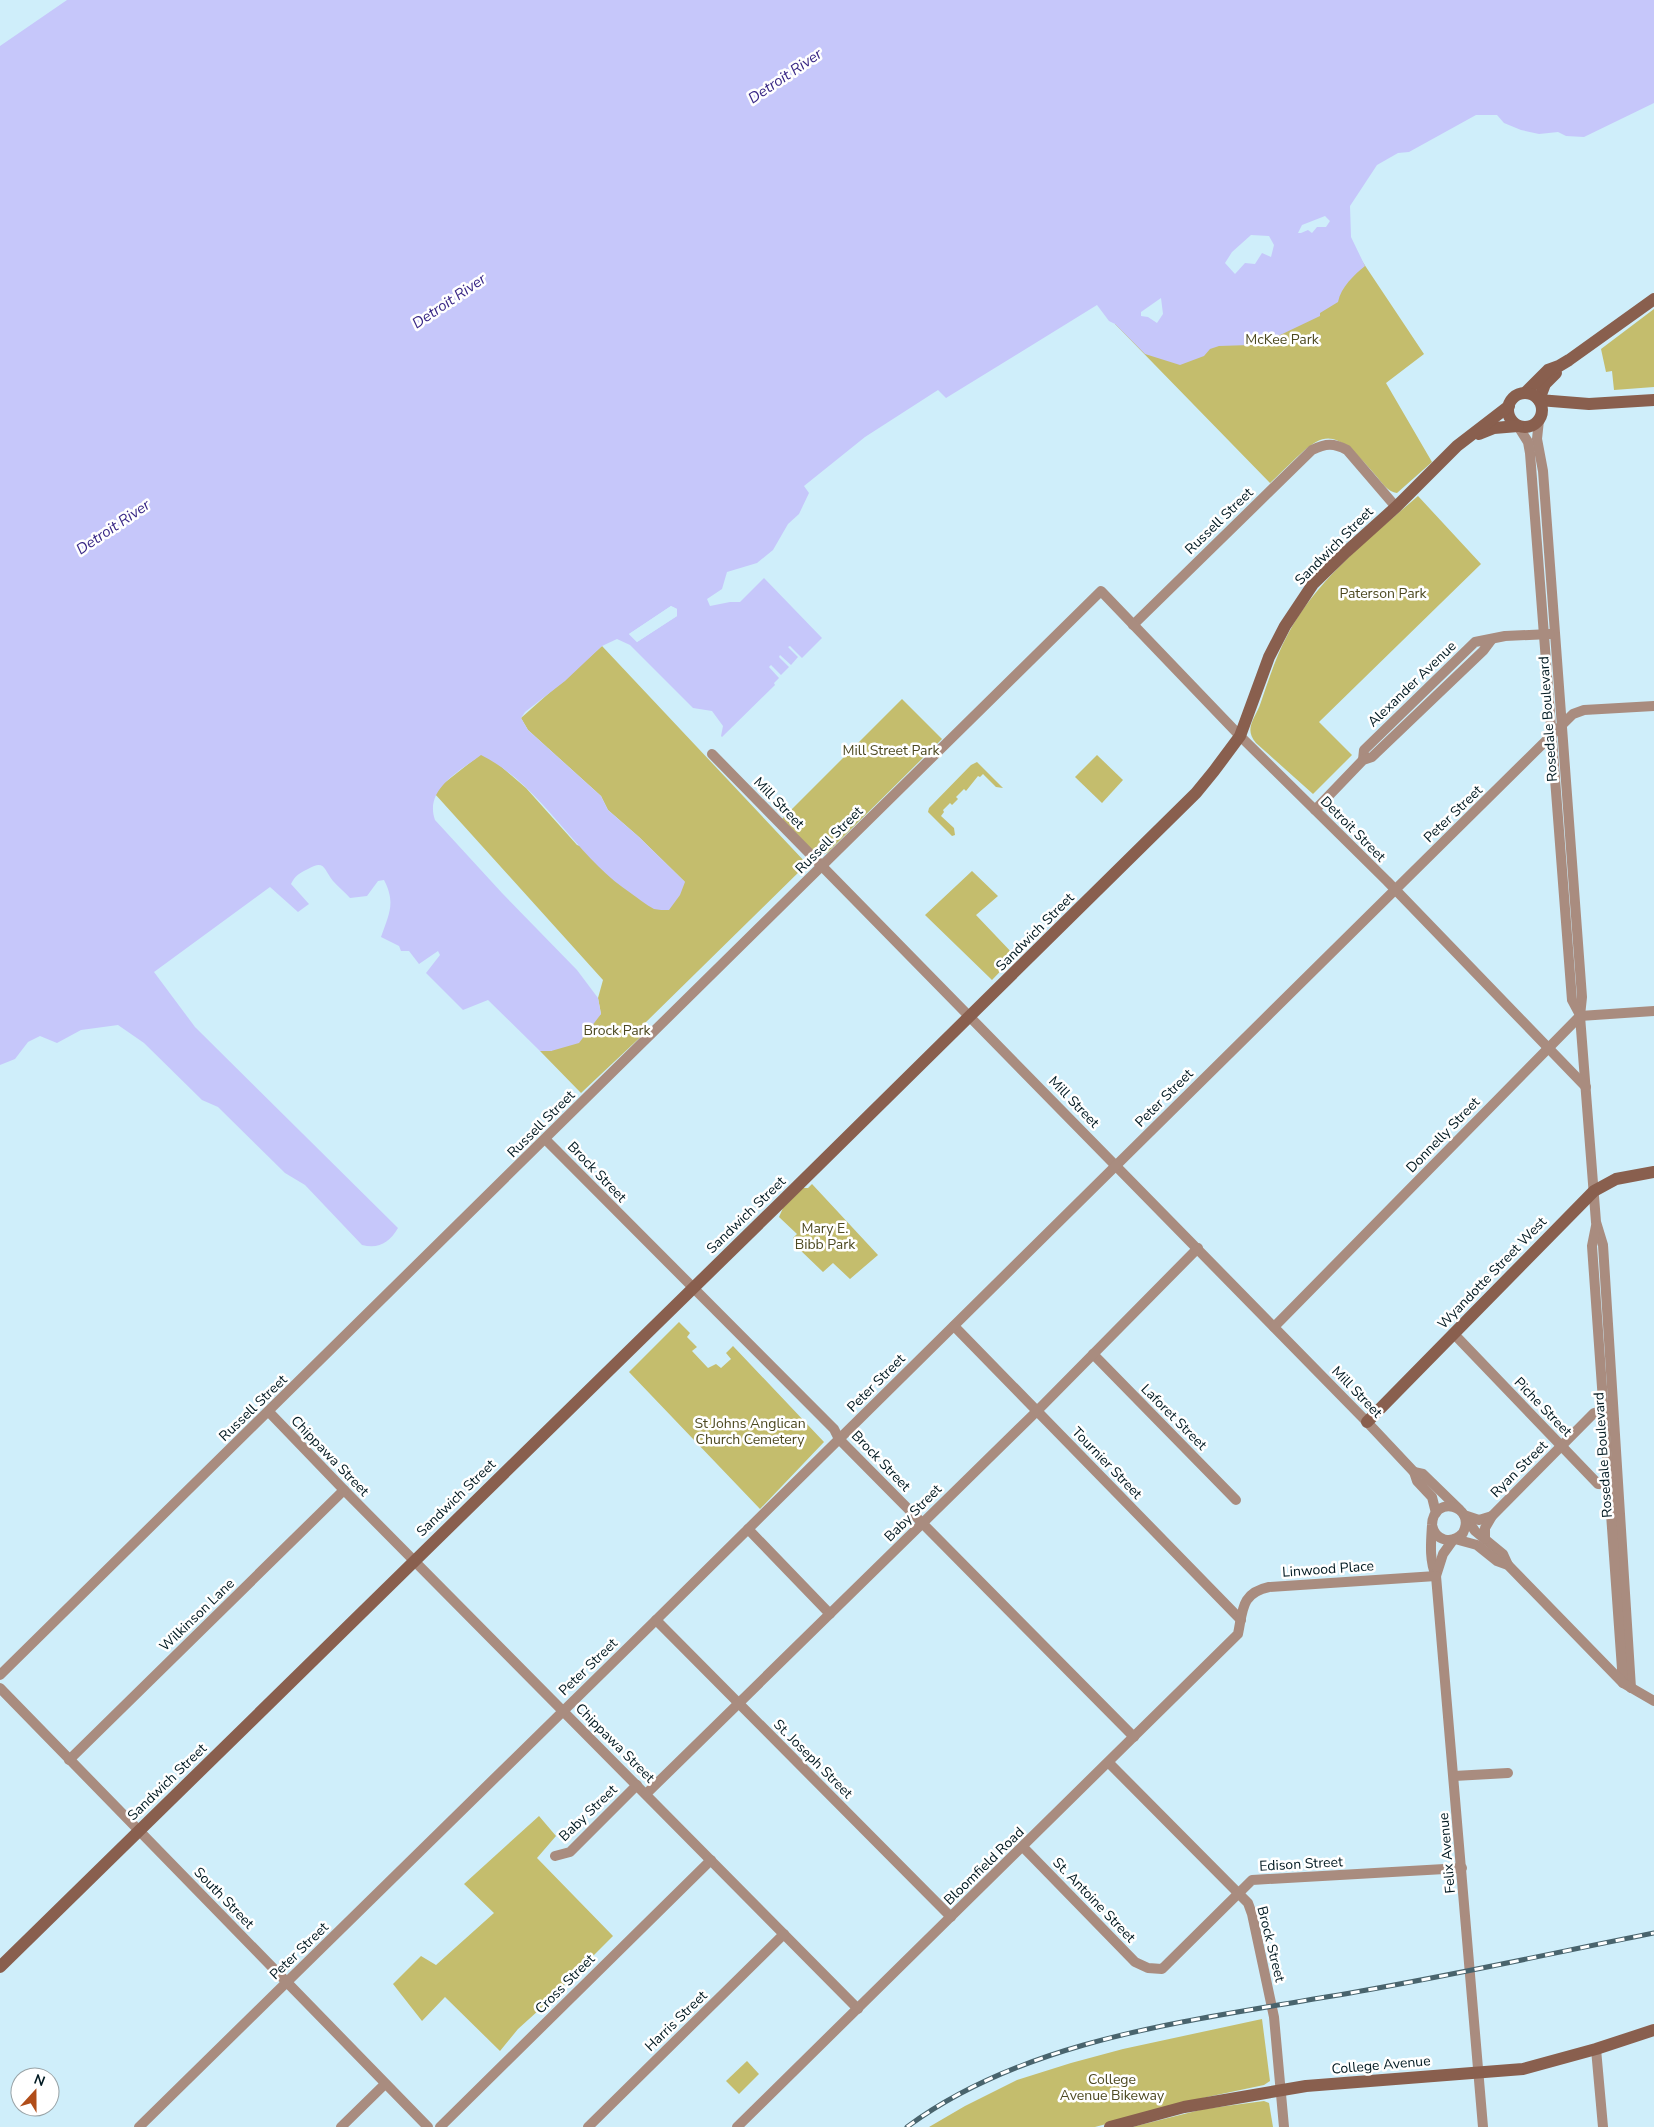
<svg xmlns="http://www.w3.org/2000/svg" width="1654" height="2127" viewBox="0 0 1654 2127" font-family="'Nunito Sans',sans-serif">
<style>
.green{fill:#c4bd6d}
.water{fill:#c6c7fa;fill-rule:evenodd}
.pier{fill:#cfeefa;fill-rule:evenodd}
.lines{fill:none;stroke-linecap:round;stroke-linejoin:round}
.street{stroke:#a98c7f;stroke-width:10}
.secondary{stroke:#895f4e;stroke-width:12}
.rail-casing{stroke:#49646d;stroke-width:5}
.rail{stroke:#fff;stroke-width:3;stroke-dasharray:9;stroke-linecap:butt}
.labels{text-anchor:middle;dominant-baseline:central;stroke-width:5;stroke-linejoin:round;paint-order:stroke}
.park-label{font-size:14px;fill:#4d4921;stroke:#fff}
.street-label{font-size:14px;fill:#001921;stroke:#fff}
.water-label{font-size:15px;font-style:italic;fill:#382785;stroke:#fff}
</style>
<rect width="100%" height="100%" fill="#cfeefa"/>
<!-- green -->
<g class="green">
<path d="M1330 213 1424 354 1386 383 1432 462 1397 493C1388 492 1383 484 1377 477 1325 415 1321 436 1270 483L1115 324Z"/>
<polygon points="1654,309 1654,387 1614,390 1612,371 1606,372 1601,349"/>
<path d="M1418 496 1481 564 1319 722 1352 755 1313 794 1256 743C1243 728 1256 718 1261 702 1269 679 1276 656 1288 634 1317 579 1372 536 1418 496Z"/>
<polygon points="602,646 807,864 644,1024 648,1030 581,1093 540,1051 551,1051 601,1014 598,998 603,980 435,794 443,784 481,754 497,763 526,788 577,845 685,882 639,837 608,810 601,796 528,730 521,718"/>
<polygon points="902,699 942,739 827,853 821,854 815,853 782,819"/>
<polygon points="1097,755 1123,780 1102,803 1075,777"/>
<polygon points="977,762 1003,788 996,787 983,774 980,777 978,776 966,791 964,789 956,797 958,799 952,805 950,803 943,810 944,812 941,816 954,828 955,835 952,836 928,812 929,808 971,765"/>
<polygon points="972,871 998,896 976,915 1015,956 992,980 925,915"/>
<polygon points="812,1184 878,1255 850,1279 833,1263 823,1272 798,1248 801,1245 793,1238 797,1234 779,1217 783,1208 803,1188 808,1188"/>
<polygon points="679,1322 690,1333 687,1337 697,1347 692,1351 708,1368 716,1364 721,1368 731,1359 726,1353 733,1346 824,1442 760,1509 629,1372"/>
<polygon points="539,1816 556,1836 537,1858 613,1936 539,2010 518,2029 500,2051 445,1997 422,2021 393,1984 421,1956 436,1965 494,1913 464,1884"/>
<polygon points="1262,2019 1270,2081 1264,2085 1207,2097 1095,2127 929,2127 965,2106 1017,2080 1071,2063 1123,2049"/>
<polygon points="747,2061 759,2074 739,2094 726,2081"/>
<polygon points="1264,2101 1269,2103 1273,2127 1132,2127 1204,2109"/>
</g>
<!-- water -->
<path class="water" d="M67 0H1654V103L1584 137 1566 136 1558 132 1539 134 1521 130 1504 123 1497 115H1476L1409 152 1398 153 1377 165 1350 206 1351 237 1365 266C1354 275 1341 287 1338 302L1320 313V316L1276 337 1250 345 1219 346 1210 349 1204 356 1180 365 1145 354 1115 324 1109 321 1097 305 946 398 938 390 865 437 804 486 809 493 799 514 788 524 773 550 757 563 727 572 722 589 707 599 710 606 730 602H740L764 578 822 638 802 658 790 646 788 647 798 657 791 665 780 655 779 657 789 667 781 675 771 665 769 667 779 678 774 683 775 685 722 737 721 736 723 726 712 711 693 708 630 645 617 639 602 646 565 681 525 712 521 718 528 730 601 796 608 810 639 837 685 882 680 895 669 910C664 910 658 910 654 909 646 905 638 898 632 894 574 856 543 786 481 755 460 771 424 789 435 820L502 893 577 970 598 998 601 1014 579 1043 551 1051H540L488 1000 463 1010 426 973 440 955 438 951 419 964 409 951H401L399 946 381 937C389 914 396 903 384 880L378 881 367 896 350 898C345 892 338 887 333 881 324 870 325 859 308 869 299 873 295 876 291 884L309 904 298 912 270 887 154 972 195 1027 398 1228C389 1243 379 1249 362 1245L305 1185 285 1173 218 1107 202 1100 144 1043 118 1025 81 1030 57 1043 40 1036 28 1042 15 1059 0 1065V46ZM671 606 677 609V616L637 642 629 634Z"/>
<!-- pier -->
<g class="pier">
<polygon points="1325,216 1330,221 1326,227 1317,227 1312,233 1308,230 1301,233 1298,233 1302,225"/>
<polygon points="1251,235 1269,236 1274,245 1271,257 1262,253 1255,264 1245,263 1235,274 1225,263 1232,252"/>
<polygon points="1161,298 1163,314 1157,323 1148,317 1141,316 1141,312"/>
<path d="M671 606 677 609V616L637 642 629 634ZM672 609 674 610 675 615 637 639 633 634Z"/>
</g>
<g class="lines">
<!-- street -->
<g class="street">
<polyline points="1539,420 1537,439 1543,471 1582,997 1580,1016 1596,1222 1603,1245 1631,1688"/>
<polyline points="1518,426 1528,442 1530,453 1572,1000 1580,1015"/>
<path d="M1133 625 1312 450C1326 443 1334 443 1347 450L1396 507"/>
<polyline points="712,754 1367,1422 1414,1472 1417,1481 1432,1497 1436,1513"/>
<polyline points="1363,760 1364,750 1475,642 1505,636 1550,634"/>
<polyline points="1315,810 1363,760 1372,757 1483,651 1492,639"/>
<polyline points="546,1140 834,1429 839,1439 1134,1737"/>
<polyline points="1596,1226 1592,1246 1623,1683"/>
<polyline points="954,1326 1241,1620"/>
<polyline points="1274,1327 1580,1016 1654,1011"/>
<polyline points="1454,1334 1598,1484 1614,1485"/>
<polyline points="1093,1354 1236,1500"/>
<polyline points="269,1412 344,1490 858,2009"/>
<polyline points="1414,1472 1423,1474 1459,1509"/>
<polyline points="1464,1515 1479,1520 1492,1516"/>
<polyline points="1465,1516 1475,1531 1503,1554 1508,1565"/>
<path d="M1432 1525C1435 1541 1452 1545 1463 1533 1477 1505 1433 1494 1432 1525 1431 1542 1429 1560 1436 1576L1483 2127"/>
<polyline points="748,1529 830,1614"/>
<polyline points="1455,1539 1477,1545 1497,1561 1508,1565 1623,1683 1654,1701"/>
<polyline points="1485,1539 1485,1528 1492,1516 1594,1413 1610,1409"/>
<polyline points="1436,1576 1443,1554 1453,1540"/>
<polyline points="656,1620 951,1917"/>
<polyline points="0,1675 1101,591 1240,736 1387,881 1586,1087"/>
<polyline points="0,1688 428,2127"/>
<polyline points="69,1760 344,1490"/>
<polyline points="1109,1763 1248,1903 1252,1914 1274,2017 1284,2127"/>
<polyline points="1454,1776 1508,1773"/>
<polyline points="646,1794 1037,1411 1198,1248"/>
<polyline points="1023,1847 1135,1962 1148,1968 1162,1969 1252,1880 1462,1868"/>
<polyline points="555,1856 570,1852 637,1785"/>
<polyline points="1596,2049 1603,2127"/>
<polyline points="139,2127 656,1620 1573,714 1584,710 1654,706"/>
<polyline points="341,2127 385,2084"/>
<polyline points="440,2127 711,1860"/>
<polyline points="588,2127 784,1934"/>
<path d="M737 2127 1238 1634C1243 1610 1241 1593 1269 1587L1436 1576"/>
</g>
<!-- secondary -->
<g class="secondary">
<polyline points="1556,373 1545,384 1539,400 1589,404 1654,400"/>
<polyline points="1525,393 1548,370 1559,366 1569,360 1654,299"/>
<circle cx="1525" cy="410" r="17"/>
<polyline points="1479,434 1494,428 1518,426"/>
<polyline points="1367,1422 1594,1191 1616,1179 1654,1172"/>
<polyline points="0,1967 776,1207 1196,793 1214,771 1240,736 1269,657 1285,626 1313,584 1346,552 1396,507 1457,446 1509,406"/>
<polyline points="1110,2127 1184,2107 1306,2086 1523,2069 1596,2049 1654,2030"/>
</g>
<!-- rail casing -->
<g class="rail-casing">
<path id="rail" d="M907 2127C1023 2041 1181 2022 1320 1998 1432 1980 1543 1955 1654 1933"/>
</g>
<!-- rail -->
<use href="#rail" class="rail"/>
</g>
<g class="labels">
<!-- park labels -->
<g class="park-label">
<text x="1282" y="339">McKee Park</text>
<text x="1383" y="593">Paterson Park</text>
<text x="891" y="750">Mill Street Park</text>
<text x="617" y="1030">Brock Park</text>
<text x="825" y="1228">Mary E.<tspan x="825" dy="16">Bibb Park</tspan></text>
<text x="750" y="1423">St Johns Anglican<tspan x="750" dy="16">Church Cemetery</tspan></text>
<text x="1112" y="2079">College<tspan x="1112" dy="16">Avenue Bikeway</tspan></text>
</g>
<!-- street labels -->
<g class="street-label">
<text transform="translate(1219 521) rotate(-44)">Russell Street</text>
<text transform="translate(1334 546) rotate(-45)">Sandwich Street</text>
<text transform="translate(1412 684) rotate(-44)">Alexander Avenue</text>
<text transform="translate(1548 719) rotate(-94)">Rosedale Boulevard</text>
<text transform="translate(779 803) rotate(46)">Mill Street</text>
<text transform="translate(1453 814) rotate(-44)">Peter Street</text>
<text transform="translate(1353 829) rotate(45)">Detroit Street</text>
<text transform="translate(829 840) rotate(-45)">Russell Street</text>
<text transform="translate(1035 932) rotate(-45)">Sandwich Street</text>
<text transform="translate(1164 1098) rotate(-45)">Peter Street</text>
<text transform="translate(1074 1102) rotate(46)">Mill Street</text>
<text transform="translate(541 1124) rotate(-45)">Russell Street</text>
<text transform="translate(1443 1135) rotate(-46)">Donnelly Street</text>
<text transform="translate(597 1172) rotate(46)">Brock Street</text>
<text transform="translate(746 1215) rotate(-44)">Sandwich Street</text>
<text transform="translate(1492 1273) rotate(-46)">Wyandotte Street West</text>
<text transform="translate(876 1383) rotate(-45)">Peter Street</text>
<text transform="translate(1357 1392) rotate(46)">Mill Street</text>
<text transform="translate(1543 1407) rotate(46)">Piche Street</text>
<text transform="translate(253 1408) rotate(-44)">Russell Street</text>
<text transform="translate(1174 1417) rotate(45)">Laforet Street</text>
<text transform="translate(1603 1455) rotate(-94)">Rosedale Boulevard</text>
<text transform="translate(330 1456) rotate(46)">Chippawa Street</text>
<text transform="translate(881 1461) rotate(46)">Brock Street</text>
<text transform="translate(1107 1463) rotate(46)">Tournier Street</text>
<text transform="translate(1519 1469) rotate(-45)">Ryan Street</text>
<text transform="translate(456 1498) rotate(-44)">Sandwich Street</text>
<text transform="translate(913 1513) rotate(-45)">Baby Street</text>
<text transform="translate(1328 1569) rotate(-4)">Linwood Place</text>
<text transform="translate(197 1615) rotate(-44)">Wilkinson Lane</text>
<text transform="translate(588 1667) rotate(-44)">Peter Street</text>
<text transform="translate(615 1743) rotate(45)">Chippawa Street</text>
<text transform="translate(813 1759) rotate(45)">St. Joseph Street</text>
<text transform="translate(167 1782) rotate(-44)">Sandwich Street</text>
<text transform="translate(588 1813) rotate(-44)">Baby Street</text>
<text transform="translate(1447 1853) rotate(-95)">Felix Avenue</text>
<text transform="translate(1301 1864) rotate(-3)">Edison Street</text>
<text transform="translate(984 1866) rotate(-44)">Bloomfield Road</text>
<text transform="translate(224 1898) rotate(46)">South Street</text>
<text transform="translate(1094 1900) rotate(46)">St. Antoine Street</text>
<text transform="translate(1271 1944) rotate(76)">Brock Street</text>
<text transform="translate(299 1951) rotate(-44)">Peter Street</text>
<text transform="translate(565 1984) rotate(-45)">Cross Street</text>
<text transform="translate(676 2021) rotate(-44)">Harris Street</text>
<text transform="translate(1381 2065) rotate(-5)">College Avenue</text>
</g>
<!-- water labels -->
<g class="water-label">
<text transform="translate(785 76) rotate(-34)">Detroit River</text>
<text transform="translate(449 301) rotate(-34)">Detroit River</text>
<text transform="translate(113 527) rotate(-34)">Detroit River</text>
</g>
</g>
<!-- north arrow -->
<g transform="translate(35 2092) rotate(21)"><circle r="24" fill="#ffffff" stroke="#99a3a6"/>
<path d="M0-4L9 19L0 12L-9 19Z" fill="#b14d19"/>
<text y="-8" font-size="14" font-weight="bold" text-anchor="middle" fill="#001921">N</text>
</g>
</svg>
